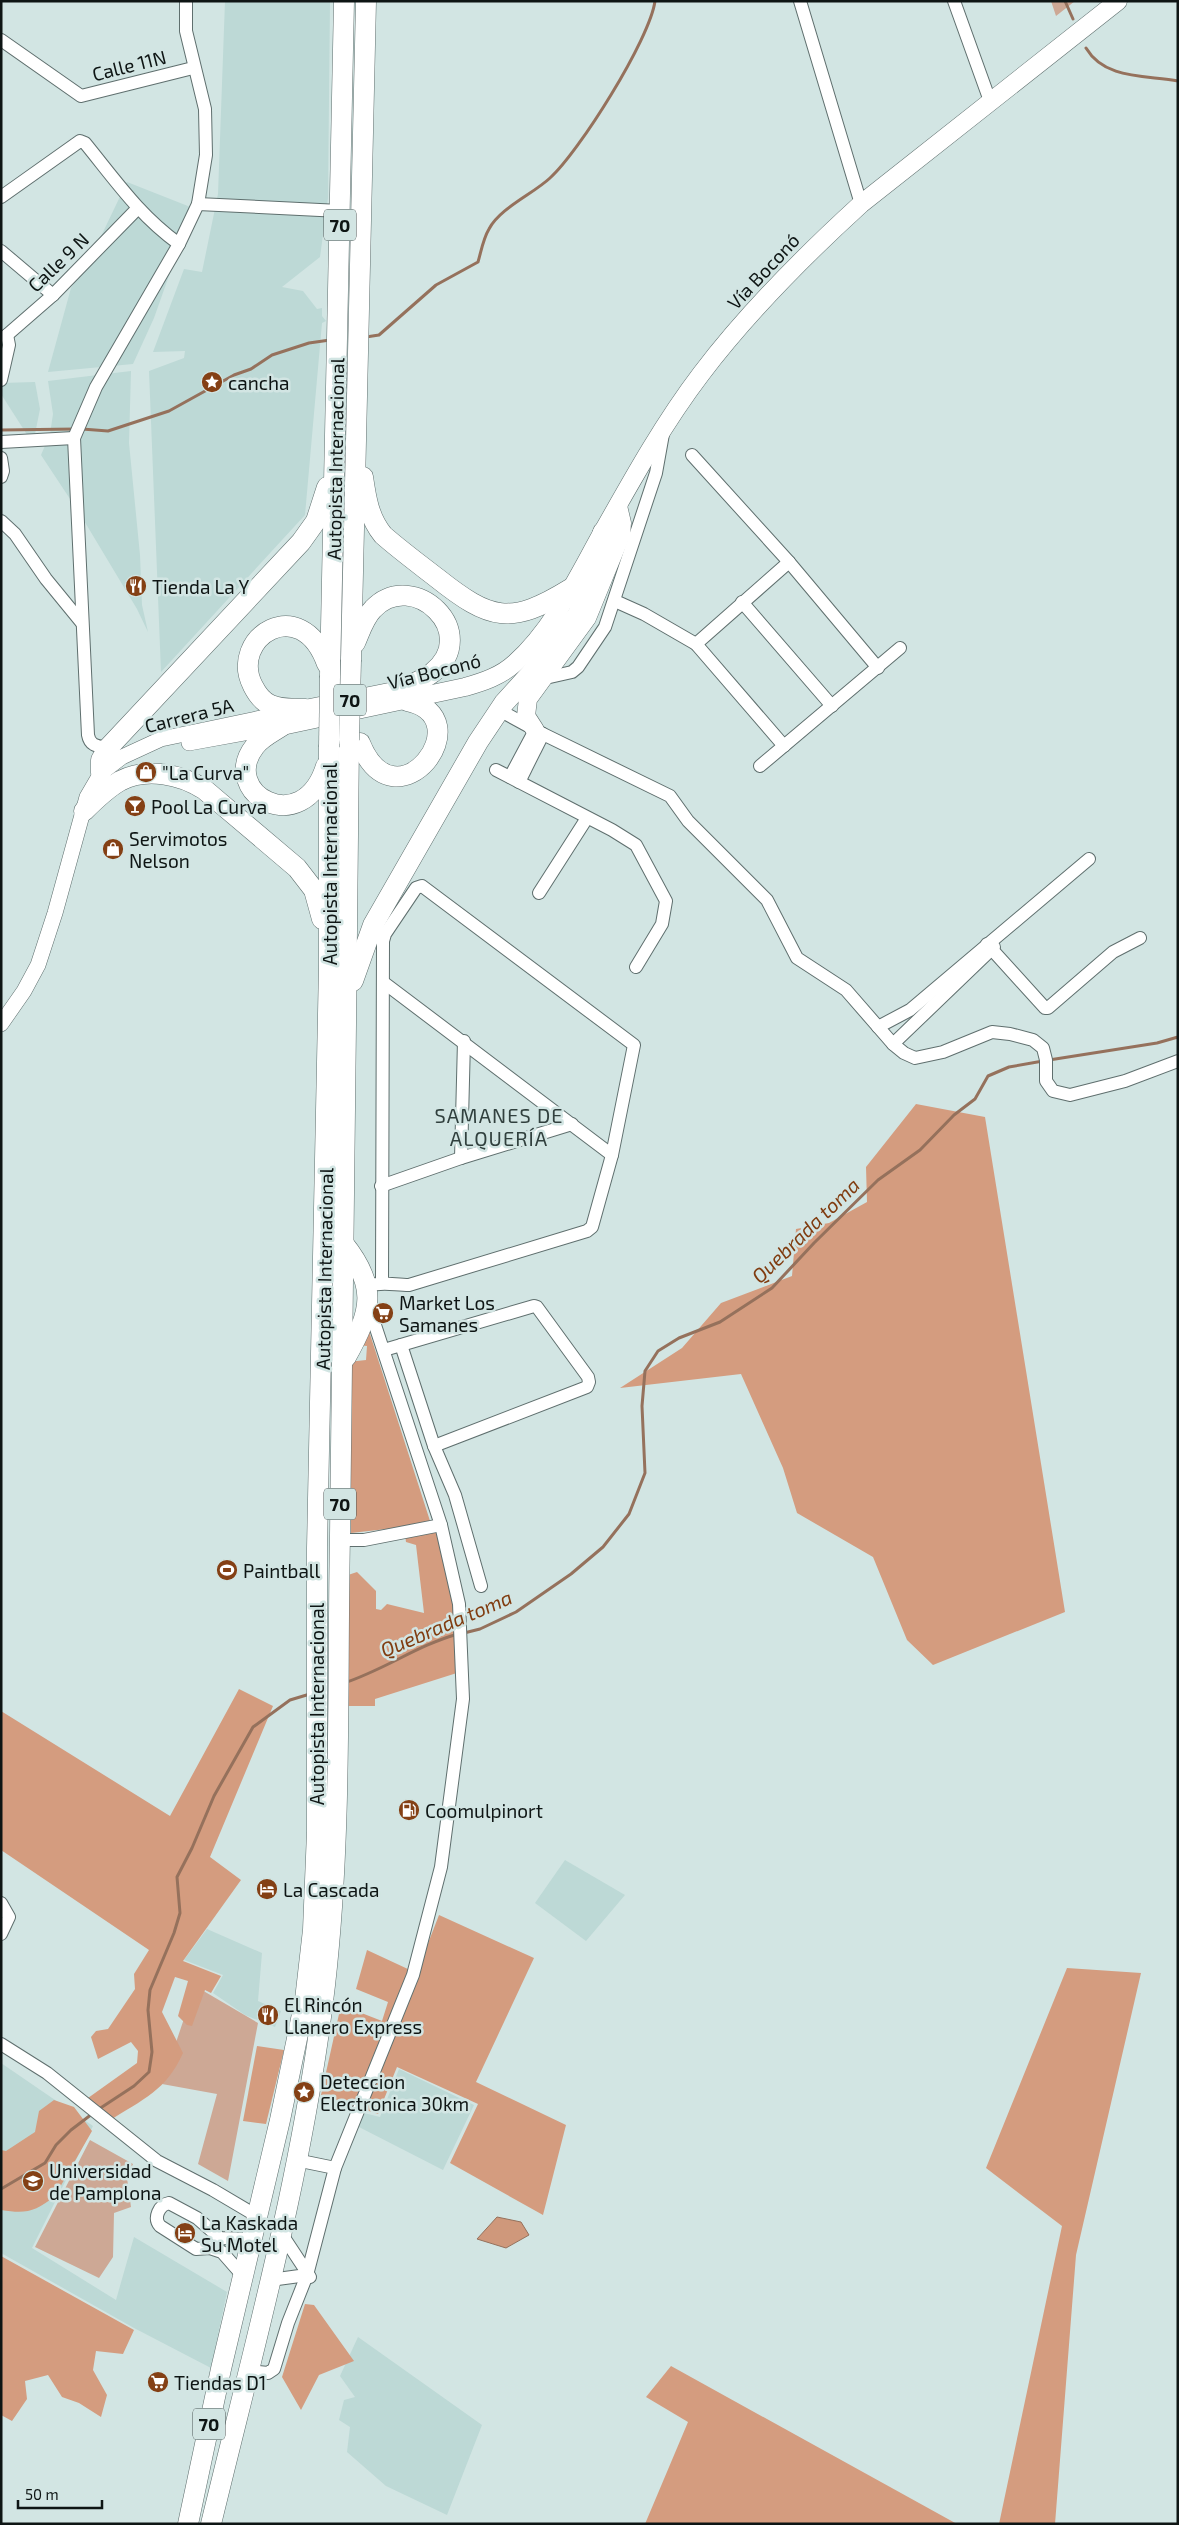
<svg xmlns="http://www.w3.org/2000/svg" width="1179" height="2525" viewBox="0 0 1179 2525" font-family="'Exo 2',sans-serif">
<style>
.built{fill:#bdd9d6}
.green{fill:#cda895}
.forest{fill:#d49c7f}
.water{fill:#cf987b;stroke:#95715c}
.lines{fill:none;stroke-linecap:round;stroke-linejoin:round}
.stream{stroke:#95715c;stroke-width:3}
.minor-casing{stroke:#5f6f6e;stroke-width:14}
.tertiary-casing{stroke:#5f6f6e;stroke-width:16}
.secondary-casing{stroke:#5f6f6e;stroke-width:19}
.trunk-casing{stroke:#5f6f6e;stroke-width:21}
.minor{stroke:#fff;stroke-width:12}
.tertiary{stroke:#fff;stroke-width:15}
.secondary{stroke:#fff;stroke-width:18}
.trunk{stroke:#fff;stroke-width:20}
.trunk-bridge-casing{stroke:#5f6f6e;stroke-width:21;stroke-linecap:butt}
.trunk-bridge{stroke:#fff;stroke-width:20}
.labels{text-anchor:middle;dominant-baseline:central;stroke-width:5;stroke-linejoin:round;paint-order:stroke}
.shield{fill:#d2e5e3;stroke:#495352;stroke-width:1}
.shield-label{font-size:18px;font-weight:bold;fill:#0e1514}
.street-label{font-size:19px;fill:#0e1514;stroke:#d2e5e3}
.poi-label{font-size:19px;fill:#0e1514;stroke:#d2e5e3;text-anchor:start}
.neighbourhood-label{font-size:20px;letter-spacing:1px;fill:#31403e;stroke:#d2e5e3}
.water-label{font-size:20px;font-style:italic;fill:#803c10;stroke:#d2e5e3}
</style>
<rect width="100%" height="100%" fill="#d2e5e3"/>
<!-- built -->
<g class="built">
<polygon points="225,1 330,1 328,198 320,257 282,287 303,291 317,309 322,308 322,316 326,321 322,323 305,515 161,672 149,371 184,358 185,351 153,352 184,269 202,272 218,194"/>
<polygon points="127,182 193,208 154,318 133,364 48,372 71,288 93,253"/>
<polygon points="131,371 129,443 140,555 142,605 148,632 137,609 80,514 41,455 50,434 53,414 48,381"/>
<polygon points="35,382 40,409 33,444 1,394 1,383"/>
<polygon points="565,1860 625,1895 586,1941 535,1903"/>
<polygon points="207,1929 262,1953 258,2001 281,2011 275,2027 245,2015 213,1993 223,1975 184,1960"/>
<polygon points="1,2063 93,2126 32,2248 116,2300 134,2237 227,2292 211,2368 134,2328 1,2253"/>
<polygon points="399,2069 474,2105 443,2170 357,2126 360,2112 380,2117"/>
<polygon points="358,2337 482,2425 447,2515 386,2486 347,2452 350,2427 339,2420 344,2400 355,2397 340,2376"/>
</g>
<!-- green -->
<g class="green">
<polygon points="1051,1 1075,1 1056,16"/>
<polygon points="195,1986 258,2023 228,2181 198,2164 217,2094 162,2084"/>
<polygon points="90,2140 133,2164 127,2178 131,2207 114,2213 113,2257 99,2278 35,2247"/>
</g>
<!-- forest -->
<g class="forest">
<polygon points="916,1104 985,1117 1065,1612 933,1665 907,1640 873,1557 797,1513 783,1468 741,1374 620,1388 682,1348 721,1303 792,1276 796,1229 829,1223 867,1202 866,1167"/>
<polygon points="368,1328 431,1524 351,1533 348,1362 366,1360 367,1346 355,1345"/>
<polygon points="440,1528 456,1600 460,1672 375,1699 375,1706 345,1706 348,1575 357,1572 376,1591 376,1609 381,1610 387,1604 424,1613 416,1545 406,1542 405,1535"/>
<path d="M239 1689 273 1706 210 1857 241 1880 183 1961 221 1976 211 1993 205 1990 192 2026 187 2025 178 2016 188 1981 175 1977 162 2012 183 2053C166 2091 143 2099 109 2121L88 2098 137 2063 138 2051 131 2042 98 2059 91 2037 96 2031 108 2029 135 1989 134 1974 149 1950 1 1850V1711L170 1816Z"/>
<polygon points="439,1915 534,1958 476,2082 566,2125 543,2215 450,2163 478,2104 397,2067 378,2114 321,2095 341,2005 382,2021 388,2002 356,1989 367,1950 410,1970 372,2059 382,2062"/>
<polygon points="1067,1968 1141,1973 1076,2255 1055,2524 999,2524 1062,2226 986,2168"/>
<polygon points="257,2046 284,2050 266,2124 243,2121"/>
<path d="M54 2100 74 2107 92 2131 55 2196C35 2212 26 2214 1 2210V2150L6 2151 35 2132 39 2111Z"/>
<polygon points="1,2256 134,2330 123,2354 96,2351 93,2370 107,2395 101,2417 79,2403 62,2397 48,2375 25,2381 27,2399 12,2421 1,2415"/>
<polygon points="305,2304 314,2305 354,2361 319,2375 301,2410 282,2377"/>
<polygon points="671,2366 957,2524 645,2524 688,2422 646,2397"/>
</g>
<!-- water -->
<polygon class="water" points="497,2217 521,2222 529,2235 506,2248 477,2239"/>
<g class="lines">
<!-- stream -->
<g class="stream">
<polyline points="1065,1 1073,19"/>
<path d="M1086 48C1105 80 1146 75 1178 81"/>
<path d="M366 337 379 335 436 285 478 262C481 252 483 239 489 229 500 208 533 194 550 178 579 152 650 39 655 1"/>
<polyline points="82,429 108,431 169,411 234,375 251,369 272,355 309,343 330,340"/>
<polyline points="1,430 76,429"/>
<polyline points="1049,1060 1157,1043 1178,1037"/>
<polyline points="464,1633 480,1629 516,1612 571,1574 603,1547 629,1514 645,1473 642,1406 645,1371 658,1351 679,1338 720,1322 772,1288 814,1243 878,1180 920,1150 954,1115 975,1099 988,1076 1009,1067 1043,1061"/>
<path d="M344 1683C384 1670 418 1645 458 1634"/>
<polyline points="99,2109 134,2086 149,2072 152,2052 148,2010 150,1990 174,1933 180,1913 177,1877 192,1848 214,1796 253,1727 290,1700 310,1694"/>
<polyline points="1,2189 45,2163 56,2145 71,2130 92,2114"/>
</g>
<!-- minor casing -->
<g class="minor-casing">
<g id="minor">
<polyline points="800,1 861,204"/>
<polyline points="954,1 990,101"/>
<polyline points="1,40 81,96 193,68"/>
<path d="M1 197 80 141 85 143C116 181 139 215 179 244"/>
<polyline points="198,204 340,211"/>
<polyline points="1,251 53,295"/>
<polyline points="7,335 53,295 137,209"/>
<polyline points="1,380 9,345 7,335"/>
<polyline points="1,442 74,438"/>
<polyline points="692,455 789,562 878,668"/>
<polyline points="1,458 3,471 1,477"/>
<polyline points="1,521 15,534 46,579 82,623"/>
<polyline points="615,601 644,614 696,644 784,746"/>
<polyline points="742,602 832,706"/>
<polyline points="696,644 789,562"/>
<polyline points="541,679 572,672 578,667 605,627 656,473 663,434"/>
<polyline points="499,710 543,734 670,796 688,821 767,900 797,958 846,990 893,1044 904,1053 915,1058 943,1052 992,1032 1010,1034 1033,1040 1043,1048 1046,1060 1046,1081 1053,1091 1070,1095 1125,1081 1178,1061"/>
<path d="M108 748C97 746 90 746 88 735L74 438 96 387 179 244 198 204 206 155 205 109 186 31V1"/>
<polyline points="760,766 900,648"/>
<polyline points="496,770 612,830 636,845 666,901 662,924 636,967"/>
<polyline points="510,777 535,730"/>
<polyline points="519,782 543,734"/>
<polyline points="539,893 587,818"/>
<polyline points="987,944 1045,1008 1048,1008 1113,952 1140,938"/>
<polyline points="383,982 612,1155"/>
<polyline points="878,1027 910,1010 1089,859"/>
<polyline points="893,1044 994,947"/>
<polyline points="461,1158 464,1041"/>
<polyline points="381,1186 461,1158 572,1124"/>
<path d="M368 1286C382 1281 394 1285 409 1285L587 1231 592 1227 612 1155 634 1045 422 886 416 888 385 934 383 941 382 1282"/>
<polyline points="401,1345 434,1446 455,1495 481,1586"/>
<polyline points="384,1350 534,1306 537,1307 588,1377 589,1382 587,1387 434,1446"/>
<polyline points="340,1540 364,1540 441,1525"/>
<polyline points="1,1903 9,1917 1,1934"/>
<polyline points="1,2044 47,2073 157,2161 213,2190 257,2216"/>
<polyline points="296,2160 335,2168"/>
<polyline points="281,2233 310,2277"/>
<path d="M243 2276 222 2252 210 2248 196 2249 160 2226C153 2218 159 2205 169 2203L197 2218 220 2238 252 2239"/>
<polyline points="270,2280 307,2275"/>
<polyline points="248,2371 268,2373 274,2369 288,2323 307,2275 335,2168 413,1975 441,1867 463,1699 459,1604 441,1525 368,1304"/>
</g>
</g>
<!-- tertiary casing -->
<g class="tertiary-casing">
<g id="tertiary">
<polyline points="189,743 277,727"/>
<polyline points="1,1024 24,991 38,965 55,913 87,797 101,773 122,757 161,739 290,712"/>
</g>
</g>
<!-- secondary casing -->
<g class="secondary-casing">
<g id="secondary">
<polyline points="305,709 414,687"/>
<path d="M282 726 465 687C483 682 501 676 515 663 553 629 577 578 601 535 632 480 663 424 701 374 748 312 804 256 861 204L1118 1"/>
<polyline points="535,730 526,716 528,699 587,618 621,535 622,523 618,506"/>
</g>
</g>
<!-- trunk casing -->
<g class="trunk-casing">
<g id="trunk">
<path d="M363 477C366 498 369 518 383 535 400 550 419 564 437 578 490 620 510 626 570 589"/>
<path d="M355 643C360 632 364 618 373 609 413 567 483 633 432 673 423 680 412 684 401 689"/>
<polyline points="351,660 366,1"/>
<polyline points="330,676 344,1"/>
<path d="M305 709C294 708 281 710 271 705 263 702 257 694 253 686 228 638 301 591 327 664"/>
<path d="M282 726C273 732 262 737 255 746 218 793 303 841 326 766"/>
<path d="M360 743C396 832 484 717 407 701"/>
<polyline points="101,773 101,760 108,748 301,542 316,521 327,487"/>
<path d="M84 811C95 800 106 789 120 781 146 767 181 774 205 790L297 868 314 890 322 919"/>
<polyline points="353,981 373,925 478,742 504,703 544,659 578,614 591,581 603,532"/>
<path d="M343 1243C378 1286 372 1311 346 1357"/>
<polyline points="188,2524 221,2369 280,2120 305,2000 313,1930 317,1832 317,1548 329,965 329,747"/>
<path d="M211 2524C254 2346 304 2168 325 1985 342 1836 337 1685 340 1535 344 1270 346 1005 349 740"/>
</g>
</g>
<!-- minor -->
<use href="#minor" class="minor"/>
<!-- tertiary -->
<use href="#tertiary" class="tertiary"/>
<!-- secondary -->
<use href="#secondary" class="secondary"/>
<!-- trunk -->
<use href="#trunk" class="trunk"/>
<!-- trunk-bridge casing -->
<g class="trunk-bridge-casing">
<g id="trunk-bridge">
<polyline points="349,740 351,660"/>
<polyline points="329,747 330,676"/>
</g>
</g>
<!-- trunk-bridge -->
<use href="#trunk-bridge" class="trunk-bridge"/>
</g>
<!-- icons -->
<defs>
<g id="sight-disc" transform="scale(1.125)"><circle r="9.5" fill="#844015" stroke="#d2e5e3"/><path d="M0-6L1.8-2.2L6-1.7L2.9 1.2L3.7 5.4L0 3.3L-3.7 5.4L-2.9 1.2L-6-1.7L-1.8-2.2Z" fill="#fff"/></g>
<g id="restaurant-disc" transform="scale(1.125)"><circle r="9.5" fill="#844015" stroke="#d2e5e3"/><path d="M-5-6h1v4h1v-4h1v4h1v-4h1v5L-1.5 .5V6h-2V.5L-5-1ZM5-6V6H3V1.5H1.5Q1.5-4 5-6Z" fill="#fff"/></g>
<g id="shop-disc" transform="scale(1.125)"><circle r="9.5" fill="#844015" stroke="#d2e5e3"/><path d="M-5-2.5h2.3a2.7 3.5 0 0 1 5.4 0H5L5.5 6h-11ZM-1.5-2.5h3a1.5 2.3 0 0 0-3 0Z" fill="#fff"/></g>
<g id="bar-disc" transform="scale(1.125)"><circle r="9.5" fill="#844015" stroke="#d2e5e3"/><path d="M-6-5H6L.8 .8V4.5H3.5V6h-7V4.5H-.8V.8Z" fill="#fff"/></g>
<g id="supermarket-disc" transform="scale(1.125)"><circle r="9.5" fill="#844015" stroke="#d2e5e3"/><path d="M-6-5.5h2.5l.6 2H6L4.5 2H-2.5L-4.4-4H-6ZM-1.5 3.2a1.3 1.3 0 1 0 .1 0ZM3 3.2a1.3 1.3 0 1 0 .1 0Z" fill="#fff"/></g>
<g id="stadium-disc" transform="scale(1.125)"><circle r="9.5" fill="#844015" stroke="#d2e5e3"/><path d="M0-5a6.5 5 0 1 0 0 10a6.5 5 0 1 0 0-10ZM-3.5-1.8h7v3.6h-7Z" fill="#fff"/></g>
<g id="fuel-disc" transform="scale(1.125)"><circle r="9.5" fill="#844015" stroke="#d2e5e3"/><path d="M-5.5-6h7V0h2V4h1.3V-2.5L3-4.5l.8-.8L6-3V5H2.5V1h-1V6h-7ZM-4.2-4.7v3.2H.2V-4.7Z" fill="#fff"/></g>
<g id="hotel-disc" transform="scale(1.125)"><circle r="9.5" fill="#844015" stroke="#d2e5e3"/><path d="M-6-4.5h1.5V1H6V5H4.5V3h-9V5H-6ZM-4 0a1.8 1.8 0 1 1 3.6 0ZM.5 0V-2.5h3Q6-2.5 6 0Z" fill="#fff"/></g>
<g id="university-disc" transform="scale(1.125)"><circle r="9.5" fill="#844015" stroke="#d2e5e3"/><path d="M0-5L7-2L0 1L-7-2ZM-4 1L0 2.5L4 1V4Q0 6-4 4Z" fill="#fff"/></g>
</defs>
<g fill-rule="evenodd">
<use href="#sight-disc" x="212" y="382"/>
<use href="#restaurant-disc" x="136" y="586"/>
<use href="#shop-disc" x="146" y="772"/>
<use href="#bar-disc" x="135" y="806"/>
<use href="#shop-disc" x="113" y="849"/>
<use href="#supermarket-disc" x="383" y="1313"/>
<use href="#stadium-disc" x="227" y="1570"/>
<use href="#fuel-disc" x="409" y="1810"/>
<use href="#hotel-disc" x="267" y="1889"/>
<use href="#restaurant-disc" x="268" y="2015"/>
<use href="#sight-disc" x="304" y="2092"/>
<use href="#university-disc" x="33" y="2181"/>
<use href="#hotel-disc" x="185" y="2233"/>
<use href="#supermarket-disc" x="158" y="2382"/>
</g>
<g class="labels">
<!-- shield labels -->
<g class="shield">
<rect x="324" y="209.5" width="32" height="31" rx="4"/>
<rect x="334" y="684.5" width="32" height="31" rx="4"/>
<rect x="324" y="1488.5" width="32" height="31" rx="4"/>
<rect x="193" y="2408.5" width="32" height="31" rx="4"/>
</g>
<g class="shield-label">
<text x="340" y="225">70</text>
<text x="350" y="700">70</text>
<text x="340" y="1504">70</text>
<text x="209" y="2424">70</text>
</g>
<!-- street labels -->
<g class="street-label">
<text transform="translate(129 65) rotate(-14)">Calle 11N</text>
<text transform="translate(58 262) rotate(-44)">Calle 9 N</text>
<text transform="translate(763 271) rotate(-47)">Vía Boconó</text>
<text transform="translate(335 459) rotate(-89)">Autopista Internacional</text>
<text transform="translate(434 671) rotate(-14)">Vía Boconó</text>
<text transform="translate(189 715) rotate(-14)">Carrera 5A</text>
<text transform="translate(329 864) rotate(-90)">Autopista Internacional</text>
<text transform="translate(324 1269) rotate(-89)">Autopista Internacional</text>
<text transform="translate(316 1704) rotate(-90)">Autopista Internacional</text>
</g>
<!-- poi labels -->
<g class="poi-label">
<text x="228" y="382">cancha</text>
<text x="152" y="586">Tienda La Y</text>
<text x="162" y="772">"La Curva"</text>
<text x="151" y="806">Pool La Curva</text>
<text x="129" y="838">Servimotos<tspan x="129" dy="22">Nelson</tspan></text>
<text x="399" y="1302">Market Los<tspan x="399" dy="22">Samanes</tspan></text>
<text x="243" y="1570">Paintball</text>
<text x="425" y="1810">Coomulpinort</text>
<text x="283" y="1889">La Cascada</text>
<text x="284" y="2004">El Rincón<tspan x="284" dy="22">Llanero Express</tspan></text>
<text x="320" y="2081">Deteccion<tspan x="320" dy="22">Electronica 30km</tspan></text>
<text x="49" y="2170">Universidad<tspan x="49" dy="22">de Pamplona</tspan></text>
<text x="201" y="2222">La Kaskada<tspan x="201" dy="22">Su Motel</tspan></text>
<text x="174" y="2382">Tiendas D1</text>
</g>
<!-- neighbourhood labels -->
<g class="neighbourhood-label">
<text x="499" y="1115">SAMANES DE<tspan x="499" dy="23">ALQUERÍA</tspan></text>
</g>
<!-- water labels -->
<g class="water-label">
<text transform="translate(805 1230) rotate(-44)">Quebrada toma</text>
<text transform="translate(446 1623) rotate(-23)">Quebrada toma</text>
</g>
</g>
<!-- border -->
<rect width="1179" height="2525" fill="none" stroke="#0e1514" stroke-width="5"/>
<!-- scale -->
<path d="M18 2500v8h84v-8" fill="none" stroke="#0e1514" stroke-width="2.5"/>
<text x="25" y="2500" font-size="15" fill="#0e1514" stroke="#d2e5e3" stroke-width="4" paint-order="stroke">50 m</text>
</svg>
